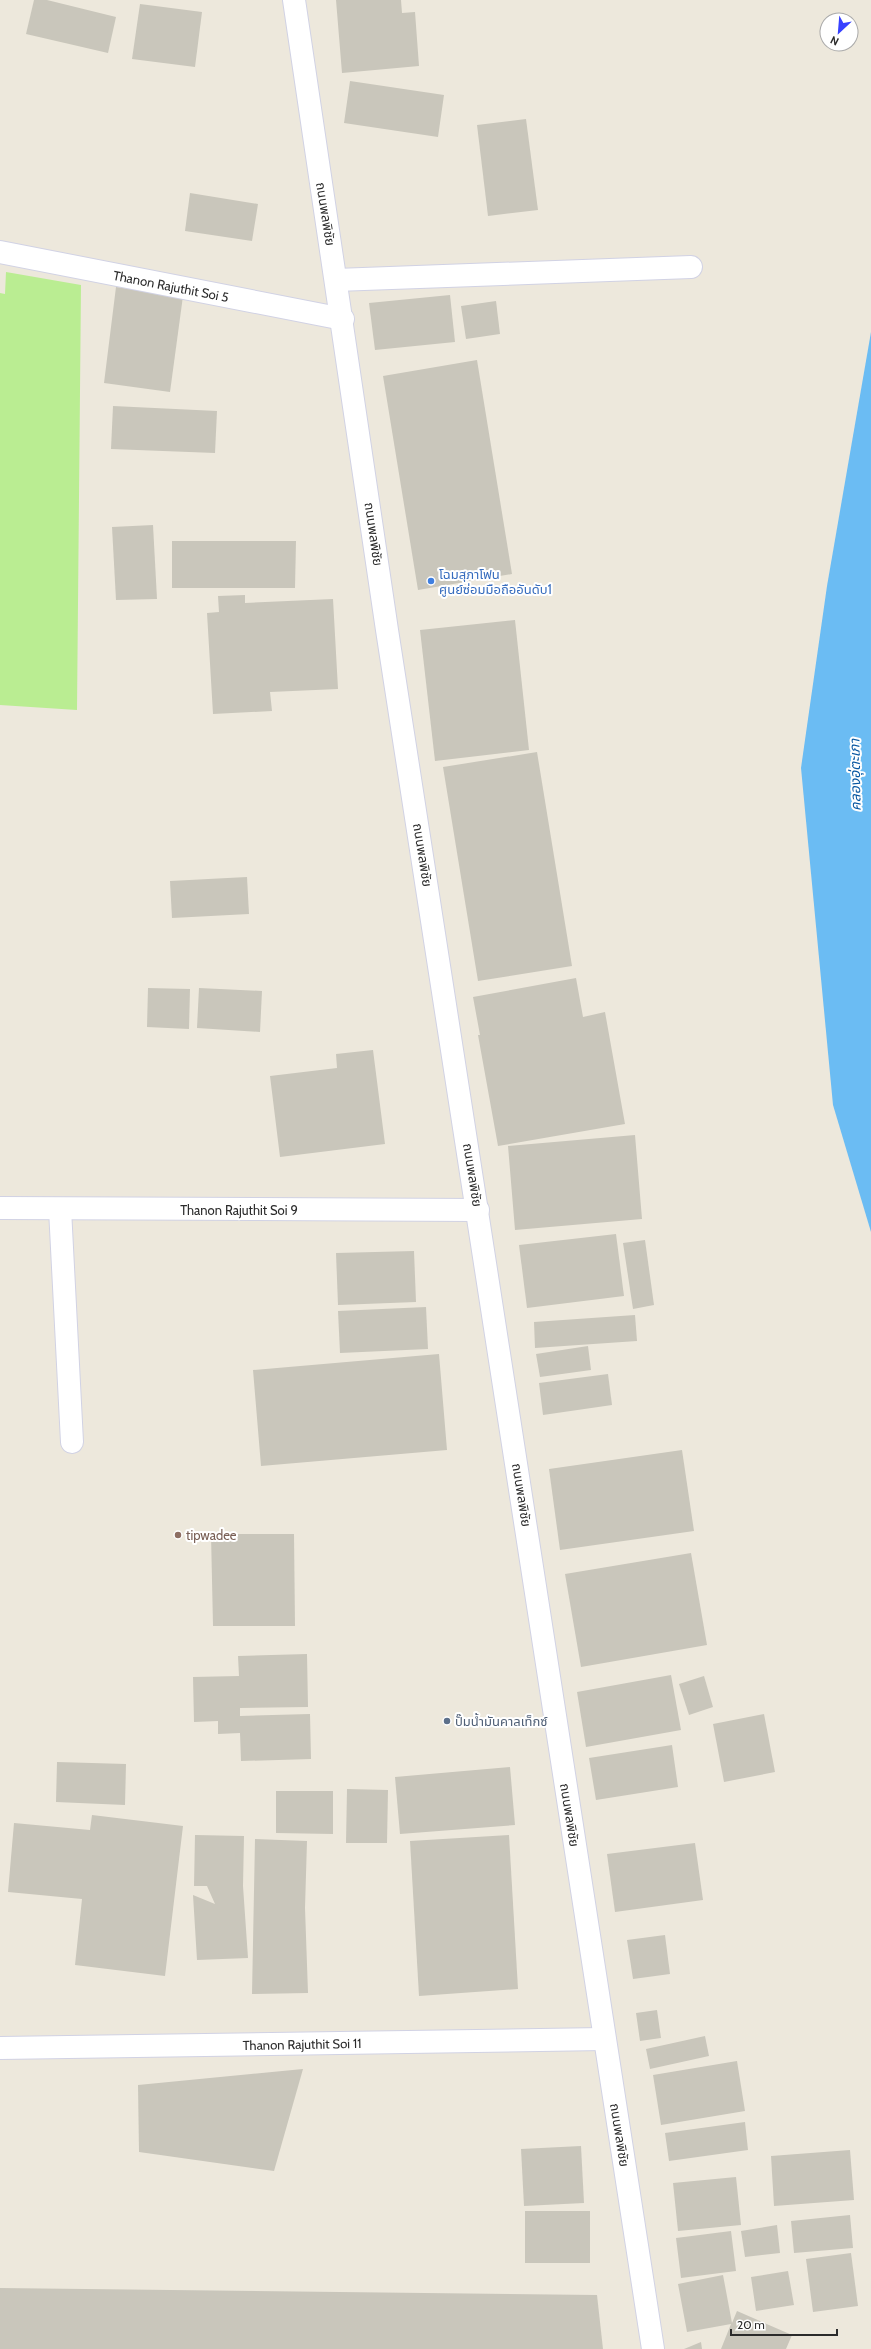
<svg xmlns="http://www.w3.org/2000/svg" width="871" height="2349" viewBox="0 0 871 2349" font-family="Cabin,'Noto Sans Thai',sans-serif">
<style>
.pitch{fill:#baed92}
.water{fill:#6bbcf3}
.building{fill:#c9c6bb}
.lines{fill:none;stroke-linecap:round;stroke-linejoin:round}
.minor-casing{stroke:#d1d2e4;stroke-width:24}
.minor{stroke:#fff;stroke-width:22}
.shop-dot{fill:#3f7fe0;stroke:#fff;stroke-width:1.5}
.education-dot{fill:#8d6e63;stroke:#fff;stroke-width:1.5}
.service-dot{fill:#5c6f8a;stroke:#fff;stroke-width:1.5}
.labels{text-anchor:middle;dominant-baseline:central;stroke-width:4;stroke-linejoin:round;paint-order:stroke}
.street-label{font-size:13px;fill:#2b2b2b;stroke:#fff}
.shop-label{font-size:13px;fill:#366cbe;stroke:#fff;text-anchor:start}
.education-label{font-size:13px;fill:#785e54;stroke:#fff;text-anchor:start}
.service-label{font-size:13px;fill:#4e5e75;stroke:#fff;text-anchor:start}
.water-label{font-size:14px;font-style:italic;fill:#0857a1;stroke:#fff}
</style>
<rect width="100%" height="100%" fill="#ede8dc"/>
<!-- pitch -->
<polygon class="pitch" points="6,272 81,285 77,710 0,705 0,293 5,294"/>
<!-- water -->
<polygon class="water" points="871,332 871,1232 833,1105 801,768 827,586"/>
<!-- building -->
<g class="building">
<polygon points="34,0 47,0 116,17 108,53 26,34"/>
<polygon points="336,0 401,0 402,13 415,12 419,66 342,73"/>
<polygon points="140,4 202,12 195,67 132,59"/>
<polygon points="350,81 444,95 438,137 344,123"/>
<polygon points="526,119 538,210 488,216 477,125"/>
<polygon points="190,193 258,204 252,241 185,231"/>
<polygon points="116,287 183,296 170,392 104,383"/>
<polygon points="450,295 455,342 375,350 369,303"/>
<polygon points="496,301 500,334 466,339 461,306"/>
<polygon points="477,360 512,574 418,590 383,376"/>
<polygon points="113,406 217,411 215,453 111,449"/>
<polygon points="153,525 157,599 116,600 112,527"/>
<polygon points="172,541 296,541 295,588 172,588"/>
<polygon points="245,595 245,603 333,599 338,689 270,692 272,711 213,714 207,613 219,612 218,596"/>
<polygon points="515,620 529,750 435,761 420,630"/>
<polygon points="537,752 572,966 478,981 443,767"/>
<polygon points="247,877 249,914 172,918 170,881"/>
<polygon points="576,978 583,1017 605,1012 625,1124 498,1146 478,1035 480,1035 473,997"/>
<polygon points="148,988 190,989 189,1029 147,1027"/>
<polygon points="199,988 262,991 260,1032 197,1028"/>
<polygon points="373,1050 385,1144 280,1157 270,1076 337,1068 336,1054"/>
<polygon points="635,1135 642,1219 515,1230 508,1146"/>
<polygon points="616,1234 624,1296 527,1308 519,1245"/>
<polygon points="645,1240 654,1305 633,1309 623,1243"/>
<polygon points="414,1251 416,1302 338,1305 336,1253"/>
<polygon points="426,1307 428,1349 340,1353 338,1311"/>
<polygon points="635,1315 637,1341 535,1348 534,1322"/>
<polygon points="588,1346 591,1370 540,1377 536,1354"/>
<polygon points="439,1354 447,1450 261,1466 253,1370"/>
<polygon points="608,1374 612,1405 543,1415 539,1383"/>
<polygon points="682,1450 694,1531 560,1550 549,1469"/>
<polygon points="211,1534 294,1534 295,1626 213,1626"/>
<polygon points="691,1553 707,1645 581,1667 565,1574"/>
<polygon points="307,1654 308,1707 240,1708 240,1716 310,1714 311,1759 241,1761 240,1733 218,1734 218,1721 194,1722 193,1677 239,1676 238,1656"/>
<polygon points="671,1675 681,1730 586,1747 577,1692"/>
<polygon points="704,1676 713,1707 689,1715 679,1684"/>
<polygon points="764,1714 775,1772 724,1782 713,1724"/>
<polygon points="672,1745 678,1787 596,1800 589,1758"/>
<polygon points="57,1762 126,1764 125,1805 56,1802"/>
<polygon points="510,1767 515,1825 400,1834 395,1777"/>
<polygon points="347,1789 388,1790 387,1843 346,1843"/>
<polygon points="276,1791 333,1791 333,1834 276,1833"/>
<polygon points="92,1815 183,1826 165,1976 75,1965 82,1899 8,1892 14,1823 90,1830"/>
<polygon points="195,1835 244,1836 243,1886 248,1958 197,1960 193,1895 215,1904 207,1886 194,1886"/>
<polygon points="509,1835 518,1989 419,1996 410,1841"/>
<polygon points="255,1839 307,1841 305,1908 308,1993 252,1994"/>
<polygon points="695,1843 703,1900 615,1912 607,1854"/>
<polygon points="665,1935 670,1974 633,1979 627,1940"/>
<polygon points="657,2010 661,2038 640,2041 636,2013"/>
<polygon points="705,2036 709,2056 650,2069 646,2049"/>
<polygon points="737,2061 745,2111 661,2125 653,2075"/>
<polygon points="303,2069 274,2171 139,2152 138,2085"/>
<polygon points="745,2122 748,2150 669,2161 665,2133"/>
<polygon points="581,2146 584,2203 524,2206 521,2149"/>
<polygon points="850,2150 854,2200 774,2206 771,2156"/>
<polygon points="736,2177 741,2225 678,2231 673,2183"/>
<rect x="525" y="2211" width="65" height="52"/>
<polygon points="850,2215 853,2248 794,2253 791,2221"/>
<polygon points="777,2225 780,2253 745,2257 741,2231"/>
<polygon points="731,2231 736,2271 681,2278 676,2238"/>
<polygon points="851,2253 858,2306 813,2312 806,2259"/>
<polygon points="788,2271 794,2305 756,2311 751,2277"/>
<polygon points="723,2275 732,2323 737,2311 792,2335 786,2349 721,2349 731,2324 687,2332 678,2284"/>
<polygon points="0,2288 597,2295 603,2349 0,2349"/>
<polygon points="701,2342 702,2349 684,2349"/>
</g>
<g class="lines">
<!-- minor casing -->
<g class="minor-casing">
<g id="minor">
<polyline points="294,0 387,630 653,2349"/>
<polyline points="0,252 343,319"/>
<polyline points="336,280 691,267"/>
<polyline points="0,1208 478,1210"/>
<polyline points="60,1209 72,1442"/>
<polyline points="0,2048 604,2039"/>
</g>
</g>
<!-- minor -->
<use href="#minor" class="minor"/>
</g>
<!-- markers -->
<circle class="shop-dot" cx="431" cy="581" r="4"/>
<circle class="education-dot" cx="178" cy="1535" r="4"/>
<circle class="service-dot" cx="447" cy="1721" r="4"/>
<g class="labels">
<!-- street labels -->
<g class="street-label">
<text transform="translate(326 214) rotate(81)">ถนนพลพิชัย</text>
<text transform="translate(171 286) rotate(11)">Thanon Rajuthit Soi 5</text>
<text transform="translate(374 534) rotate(82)">ถนนพลพิชัย</text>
<text transform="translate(423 855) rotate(81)">ถนนพลพิชัย</text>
<text transform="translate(473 1175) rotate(81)">ถนนพลพิชัย</text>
<text x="239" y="1210">Thanon Rajuthit Soi 9</text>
<text transform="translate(522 1495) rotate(81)">ถนนพลพิชัย</text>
<text transform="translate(570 1815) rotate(81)">ถนนพลพิชัย</text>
<text transform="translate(302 2044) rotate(-1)">Thanon Rajuthit Soi 11</text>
<text transform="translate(620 2135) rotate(81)">ถนนพลพิชัย</text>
</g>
<!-- shop labels -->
<g class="shop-label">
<text x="439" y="574">โฉมสุภาโฟน<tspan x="439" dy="15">ศูนย์ซ่อมมือถืออันดับ1</tspan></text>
</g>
<!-- education labels -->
<g class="education-label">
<text x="186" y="1535">tipwadee</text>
</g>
<!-- service labels -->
<g class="service-label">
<text x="455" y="1721">ปั๊มน้ำมันคาลเท็กซ์</text>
</g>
<!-- water labels -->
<g class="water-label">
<text transform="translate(855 775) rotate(-91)">คลองอุ่ตะเภา</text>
</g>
</g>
<!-- north arrow -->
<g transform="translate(839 32) rotate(206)"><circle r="19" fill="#ffffff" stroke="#aaaaaa"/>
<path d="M0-3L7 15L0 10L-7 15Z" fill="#3741ff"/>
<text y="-6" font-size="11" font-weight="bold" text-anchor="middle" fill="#2b2b2b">N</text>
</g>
<!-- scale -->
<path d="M731 2329v6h106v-6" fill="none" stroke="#2b2b2b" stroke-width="2"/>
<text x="737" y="2329" font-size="12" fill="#2b2b2b" stroke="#ffffff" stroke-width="3" paint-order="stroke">20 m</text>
</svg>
